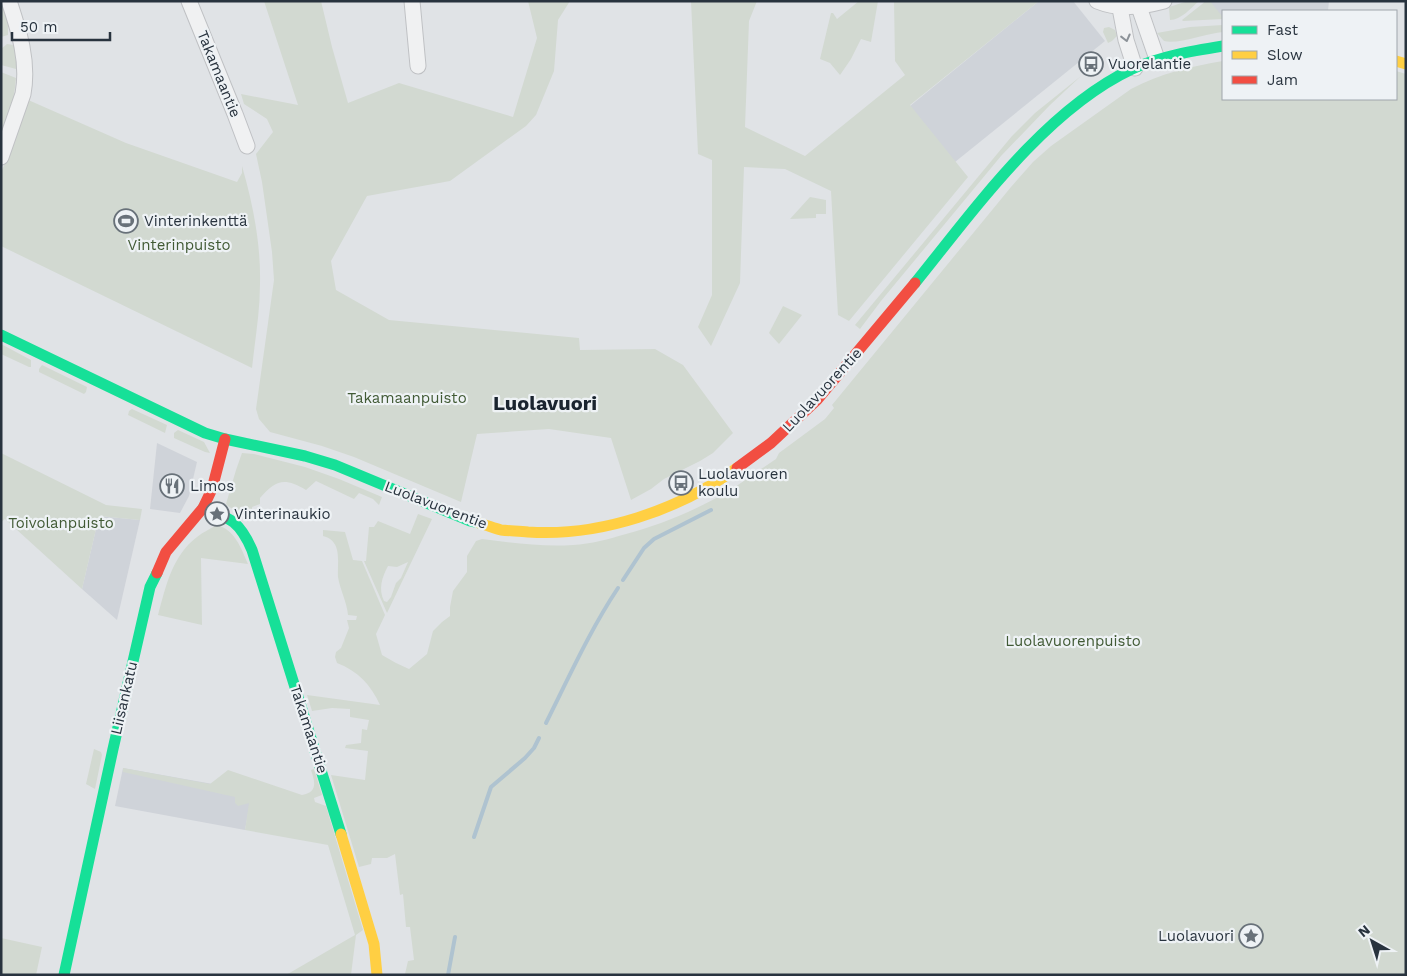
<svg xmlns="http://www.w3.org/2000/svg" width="1407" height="976" viewBox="0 0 1407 976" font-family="'Work Sans',sans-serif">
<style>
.built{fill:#cfd3d9}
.green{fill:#d2d9d1;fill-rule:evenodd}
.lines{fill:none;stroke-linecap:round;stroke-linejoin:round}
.stream{stroke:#afc3d0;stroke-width:4}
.street-casing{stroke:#bfc1c4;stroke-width:17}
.street{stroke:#f0f1f2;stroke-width:15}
.fast{stroke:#16e098;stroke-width:11}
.slow{stroke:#ffcf43;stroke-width:11}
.jam{stroke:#f24e42;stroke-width:11}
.oneway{stroke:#8c9298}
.labels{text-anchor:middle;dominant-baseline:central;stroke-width:4.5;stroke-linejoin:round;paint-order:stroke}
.poi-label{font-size:15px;fill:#28333e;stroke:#eef2f5;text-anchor:start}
.street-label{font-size:15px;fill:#28333e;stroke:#eef2f5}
.park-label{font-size:15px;fill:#415a35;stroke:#eef2f5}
.district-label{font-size:20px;font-weight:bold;fill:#1a242f;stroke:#eef2f5}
</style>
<rect width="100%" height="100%" fill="#e0e3e6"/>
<!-- built -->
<g class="built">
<polygon points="1039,1 1073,1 1105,41 955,162 910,106"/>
<polygon points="1203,1 1329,1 1328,11 1223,11 1223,18 1216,18"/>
<polygon points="157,443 197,462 189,496 180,513 150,509"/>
<polygon points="99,516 140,520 117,620 82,589"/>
<polygon points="123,768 252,791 245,830 115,806"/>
</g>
<!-- green -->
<g class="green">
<polygon points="1,1 4,1 11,26 8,27 8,35 1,37"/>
<polygon points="264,1 321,1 332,47 348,103 399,83 513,117 537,38 528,1 570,1 558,20 554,71 536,115 526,126 450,181 367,196 331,261 336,290 389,320 579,338 580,350 655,349 683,365 733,433 713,453 700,461 664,479 651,489 631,500 611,438 549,429 477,434 461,502 354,457 322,446 270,432 259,419 256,409 274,280 272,252 262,182 256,154 273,132 267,119 244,104 241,94 298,105"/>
<polygon points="691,1 757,1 749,21 745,127 805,156 905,75 895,61 894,1 1039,1 910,105 968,177 849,321 838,315 831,191 785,169 744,167 740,283 711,346 698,327 712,295 712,160 698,154"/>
<polygon points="859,1 878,1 871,42 861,39 851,59 840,75 830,63 820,59 831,13 833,13 837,19"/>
<path d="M1188 1H1199C1191 8 1181 20 1170 20L1169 7Z"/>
<polygon points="1206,1 1210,1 1222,16 1223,16 1223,19 1183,21 1182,20"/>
<path d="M1223 25V32C1207 33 1177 45 1164 41L1157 33 1190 27Z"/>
<polygon points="1109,27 1115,30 1117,36 1112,41 1108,43 1103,32 1104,28"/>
<polygon points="7,44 14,45 19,67 16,69 1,65 1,49"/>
<path d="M1223 61V99H1396V71L1406 74V975H412L405 974 408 961 414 960 410 927H406L403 894 400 895 395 854 387 858H372L371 864 359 867 331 775 365 780 368 751 345 748 346 745 361 743 362 729 367 730 369 720 350 717V709L332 708 312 711 307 695 380 705C371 685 358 671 337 663L335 657 336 652 341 648 349 628 347 620H356L357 616 348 615C347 602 340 590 338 577 337 562 343 541 323 536V530L345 532 353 560 362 561 385 615 376 634 382 655 396 663 409 669 427 654 433 631 442 622 450 616V607L453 591 467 572V556L476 541 482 539C512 543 543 547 573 545 591 544 609 539 626 534 664 524 701 508 735 487 749 478 762 468 776 459L779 453 825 419 834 408 832 405 1011 187 1033 162 1051 146 1131 89C1159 74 1192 66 1223 61Z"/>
<path d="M1 72 16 78C14 101 9 120 1 142Z"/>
<polygon points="1081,76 1050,105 1001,156 881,301 860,329 855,325 1012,136 1035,113"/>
<path d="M26 99 126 143 237 182 242 173V166C253 204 261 245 260 284 260 312 255 340 252 368L1 246V172L14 144Z"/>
<polygon points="810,197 826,200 826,214 816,214 816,218 790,219"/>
<polygon points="783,306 802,315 779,344 769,333"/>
<polygon points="1,344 31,360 31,367 29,367 1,354"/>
<polygon points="42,365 87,387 86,392 84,394 39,372 39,369"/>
<polygon points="132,409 167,425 165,433 128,415 129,411"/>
<polygon points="178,430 204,442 210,453 205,452 174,438 174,433"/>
<polygon points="1,453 106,505 142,509 140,520 99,516 82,589 5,519 1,522"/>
<path d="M242 453 254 454 305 467 339 479 382 497 379 505 373 499 359 493 354 499 316 481 306 490C284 477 276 480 260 498V504L252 507 253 515 244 516C239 510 231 510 226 504L236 470Z"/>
<path d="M418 514 432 519 387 613 364 561H366L369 527H374L378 521 410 534ZM408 562 401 578 396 583 391 597 387 602 384 601C378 589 382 577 388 566L397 567Z"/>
<path d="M217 525C235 530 241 548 248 564L201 558 202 625 158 615C166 586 172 556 197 537 203 532 210 529 217 525Z"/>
<polygon points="94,749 101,752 102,755 95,789 86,784"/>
<path d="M123 768 210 784 228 770 302 795C318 792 315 782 311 770L314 769 322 795 314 798 315 802 326 806 363 930 356 935 351 975H286L355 935 328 845 245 830 249 803 238 806 235 803V797L123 772Z"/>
<polygon points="1,938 42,947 36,975 1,975"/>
</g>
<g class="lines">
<!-- stream -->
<g class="stream">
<polyline points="623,580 644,548 654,539 711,510"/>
<path d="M546 723C569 677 590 630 618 588"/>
<polyline points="474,837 491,787 525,758 534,748 539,738"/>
<polyline points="448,975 455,937"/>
</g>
<!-- street casing -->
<g class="street-casing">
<g id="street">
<polyline points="189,1 235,114 247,146"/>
<polyline points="412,1 418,66"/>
<path d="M1097 1C1119 10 1141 7 1164 1"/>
<polyline points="1139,7 1157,59"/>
<polyline points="1120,8 1126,40 1135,68"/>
<path d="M1 157 23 94C29 62 19 31 9 1"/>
</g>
</g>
<!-- street -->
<use href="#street" class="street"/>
<!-- fast -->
<g class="fast">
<path d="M915 283C974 210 1045 110 1132 69 1161 56 1192 51 1223 46"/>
<polyline points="1,335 205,433 225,439 305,456 335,465 470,521 479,523"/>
<path d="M203 508C231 518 240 522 252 550L341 834"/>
<polyline points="64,975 113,749 150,587 157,573"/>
</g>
<!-- slow -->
<g class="slow">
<polyline points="1396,61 1406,64"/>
<path d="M479 523C486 525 494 528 501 530 510 531 519 531 528 532 600 537 679 510 737 468"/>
<polyline points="341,834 374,944 377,975"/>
</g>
<!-- jam -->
<g class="jam">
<polyline points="737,468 771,443 817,400 915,283"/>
<polyline points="157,573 166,552 203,508 212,489 225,439"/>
</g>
</g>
<!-- one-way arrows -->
<defs><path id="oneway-chevron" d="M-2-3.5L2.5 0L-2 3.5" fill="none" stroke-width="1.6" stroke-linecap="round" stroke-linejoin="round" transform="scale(1.25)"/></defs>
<use class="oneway" href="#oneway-chevron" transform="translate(1126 38) rotate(76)"/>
<!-- icons -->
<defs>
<g id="bus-ring" transform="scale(1.25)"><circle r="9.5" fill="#eef2f5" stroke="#687179" stroke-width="1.5"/><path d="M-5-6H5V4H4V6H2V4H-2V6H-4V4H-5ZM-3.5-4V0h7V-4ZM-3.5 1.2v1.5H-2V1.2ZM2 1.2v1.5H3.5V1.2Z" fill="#687179"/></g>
<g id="stadium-ring" transform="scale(1.25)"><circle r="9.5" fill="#eef2f5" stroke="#687179" stroke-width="1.5"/><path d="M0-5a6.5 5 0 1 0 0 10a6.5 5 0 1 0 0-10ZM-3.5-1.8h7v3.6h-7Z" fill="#687179"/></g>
<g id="restaurant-ring" transform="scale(1.25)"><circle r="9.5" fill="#eef2f5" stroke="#687179" stroke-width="1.5"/><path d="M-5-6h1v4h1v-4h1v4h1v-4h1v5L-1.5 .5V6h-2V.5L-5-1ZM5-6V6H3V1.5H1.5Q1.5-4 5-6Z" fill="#687179"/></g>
<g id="sight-ring" transform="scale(1.25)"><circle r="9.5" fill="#eef2f5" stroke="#687179" stroke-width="1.5"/><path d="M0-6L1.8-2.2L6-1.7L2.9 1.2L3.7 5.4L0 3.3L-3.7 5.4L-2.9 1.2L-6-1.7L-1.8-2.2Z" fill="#687179"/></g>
</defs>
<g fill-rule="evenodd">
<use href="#bus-ring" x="1091" y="64"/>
<use href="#stadium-ring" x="126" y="221"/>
<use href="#bus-ring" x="681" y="483"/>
<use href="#restaurant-ring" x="172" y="486"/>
<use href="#sight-ring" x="217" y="514"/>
<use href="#sight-ring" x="1251" y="936"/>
</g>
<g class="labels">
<!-- poi labels -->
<g class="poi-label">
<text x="1108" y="64">Vuorelantie</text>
<text x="144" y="221">Vinterinkenttä</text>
<text x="698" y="474">Luolavuoren<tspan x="698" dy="17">koulu</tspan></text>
<text x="190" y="486">Limos</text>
<text x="234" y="514">Vinterinaukio</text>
<text x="1234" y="936" text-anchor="end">Luolavuori</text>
</g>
<!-- street labels -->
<g class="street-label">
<text transform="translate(219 74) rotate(68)">Takamaantie</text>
<text transform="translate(822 390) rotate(-47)">Luolavuorentie</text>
<text transform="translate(436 505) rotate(21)">Luolavuorentie</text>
<text transform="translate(124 698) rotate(-77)">Liisankatu</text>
<text transform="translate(309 729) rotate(72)">Takamaantie</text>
</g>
<!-- park labels -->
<g class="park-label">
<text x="179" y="245">Vinterinpuisto</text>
<text x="407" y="398">Takamaanpuisto</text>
<text x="61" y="523">Toivolanpuisto</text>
<text x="1073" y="641">Luolavuorenpuisto</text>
</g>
<!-- district labels -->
<g class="district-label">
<text x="545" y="403">Luolavuori</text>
</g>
</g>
<!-- border -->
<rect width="1407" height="976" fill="none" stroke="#28333e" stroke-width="5"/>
<!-- legend -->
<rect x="1222" y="10" width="175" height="90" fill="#eef2f5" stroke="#9fa6ac"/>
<rect x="1232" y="26" width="25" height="8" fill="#16e098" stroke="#9fa6ac"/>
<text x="1267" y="35" font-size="15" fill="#28333e">Fast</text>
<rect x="1232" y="51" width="25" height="8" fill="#ffcf43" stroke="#9fa6ac"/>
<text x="1267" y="60" font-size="15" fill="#28333e">Slow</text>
<rect x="1232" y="76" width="25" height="8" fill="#f24e42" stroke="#9fa6ac"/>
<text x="1267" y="85" font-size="15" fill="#28333e">Jam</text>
<!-- north arrow -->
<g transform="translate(1372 941) rotate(321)" stroke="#eef2f5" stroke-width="4" paint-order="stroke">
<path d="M0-4L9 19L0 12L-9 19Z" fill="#28333e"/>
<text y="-8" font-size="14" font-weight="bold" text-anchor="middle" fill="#28333e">N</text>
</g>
<!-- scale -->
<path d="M12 32v8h98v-8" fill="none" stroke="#28333e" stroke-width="2.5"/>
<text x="20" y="32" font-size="15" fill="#28333e" stroke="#eef2f5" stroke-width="4" paint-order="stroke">50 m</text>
</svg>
